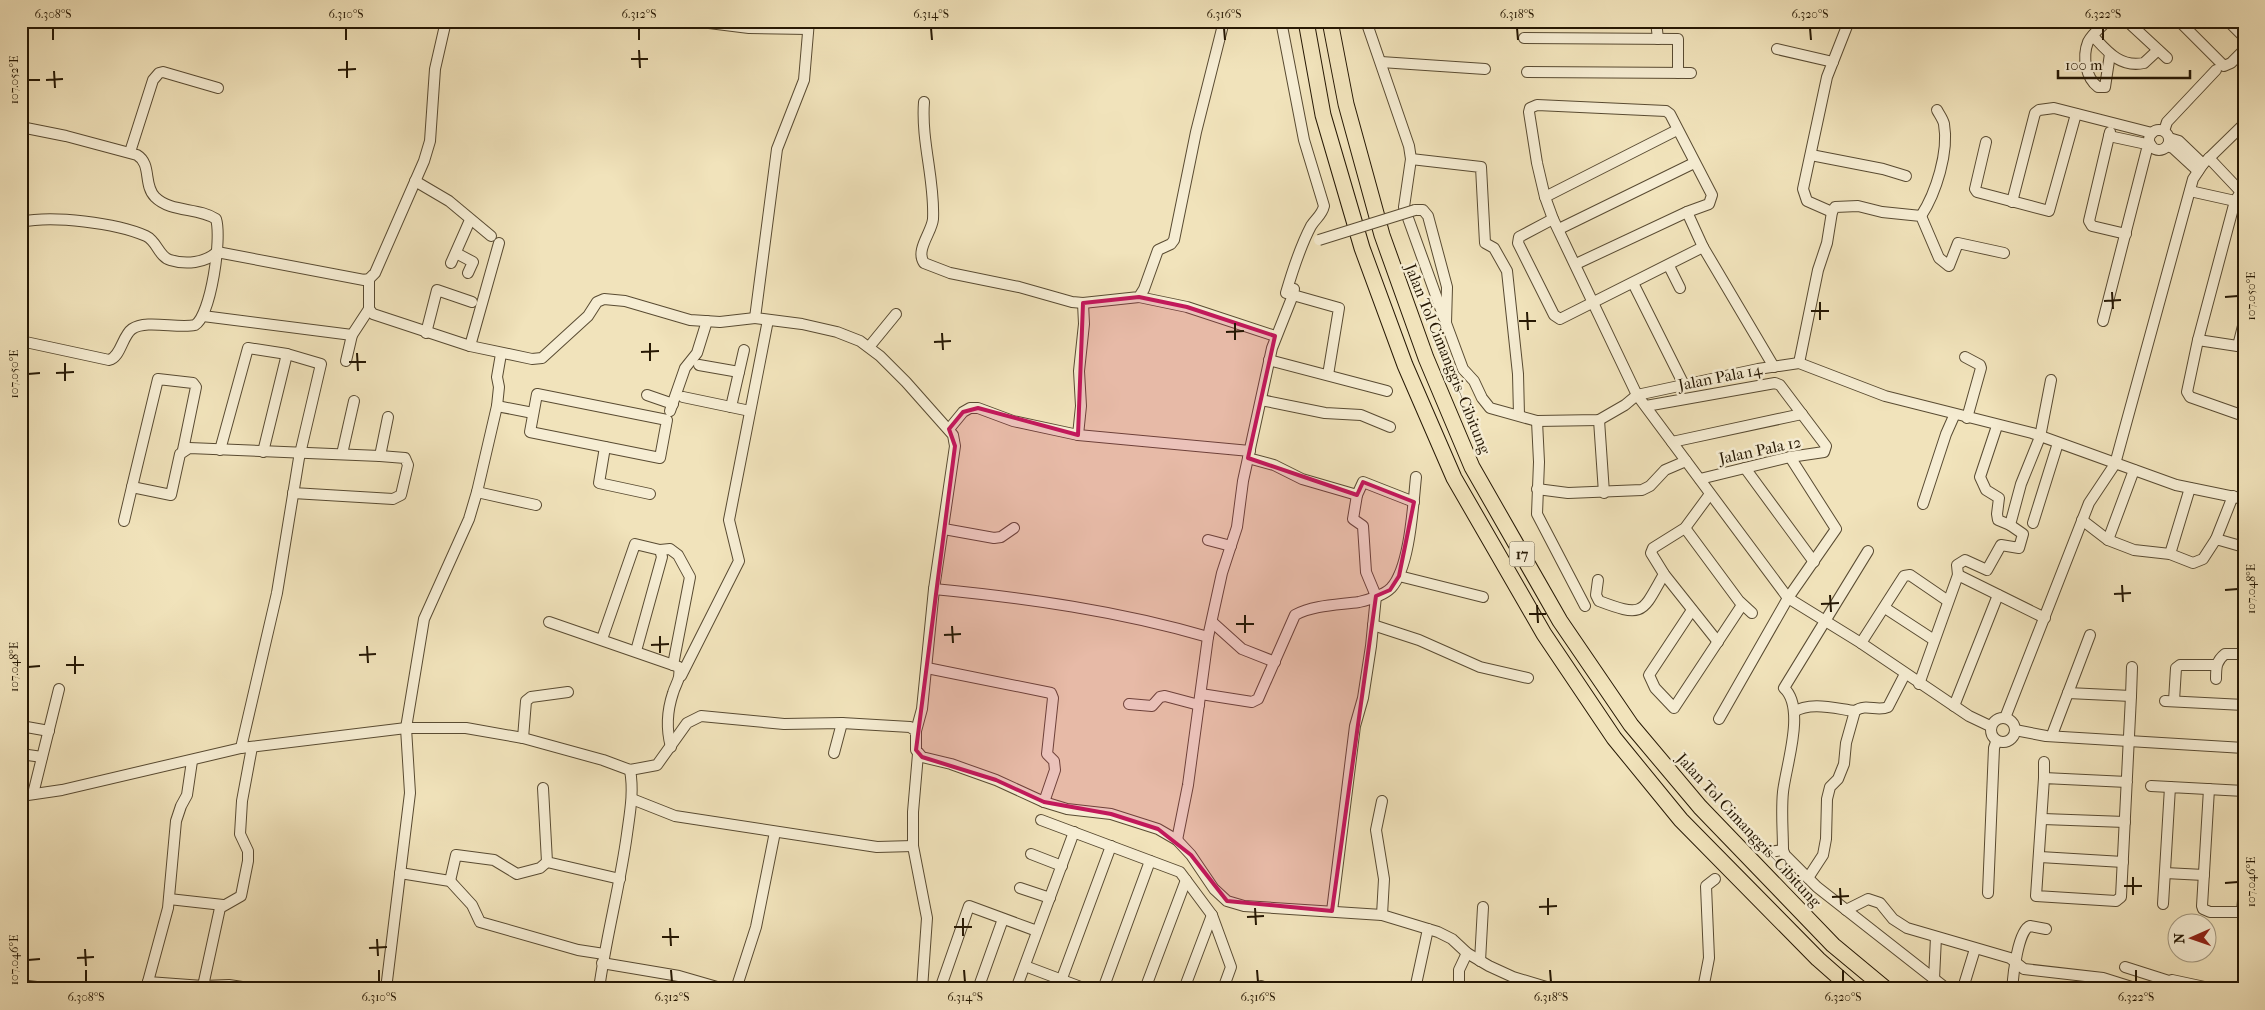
<svg xmlns="http://www.w3.org/2000/svg" width="2265" height="1010" viewBox="0 0 2265 1010" font-family="'IM FELL French Canon',serif">
<style>
.lines{fill:none;stroke-linecap:round;stroke-linejoin:round}
.minor-casing{stroke:#594b32;stroke-width:12}
.highway-casing{stroke:#261804;stroke-width:17}
.minor{stroke:#f6edd3;stroke-width:10}
.highway{stroke:#f1e3bb;stroke-width:15}
.minor-bridge-casing{stroke:#594b32;stroke-width:12;stroke-linecap:butt}
.minor-bridge{stroke:#f6edd3;stroke-width:10}
.marked{fill:#c2185b;fill-opacity:0.2;stroke:#c2185b;stroke-width:4;stroke-linejoin:round}
.ticks{fill:none;stroke:#261804;stroke-width:2}
.labels{text-anchor:middle;dominant-baseline:central;stroke-width:5;stroke-linejoin:round;paint-order:stroke}
.shield{fill:#f6edd3;stroke:#645842;stroke-width:1}
.shield-label{font-size:15px;font-weight:bold;fill:#261804}
.street-label{font-size:16px;fill:#261804;stroke:#f6edd3}
.neatline{fill:none;stroke:#261804;stroke-width:2}
.ticks-label{font-size:12px;text-anchor:middle;fill:#261804}
</style>
<rect width="100%" height="100%" fill="#f1e3bb"/>
<filter id="stains"><feTurbulence type="fractalNoise" baseFrequency=".004" numOctaves="4"/><feColorMatrix values="0 0 0 0 .2 0 0 0 0 .09 0 0 0 0 .02 0 0 0 .5 -.17"/></filter>
<radialGradient id="worn" r=".72"><stop offset=".6" stop-color="#630" stop-opacity="0"/><stop offset="1" stop-color="#630" stop-opacity=".3"/></radialGradient>
<g class="lines">
<!-- minor casing -->
<g class="minor-casing">
<g id="minor">
<polyline points="693,21 749,28 808,29"/>
<polyline points="809,21 804,80 777,149 755,318 802,324 837,332 860,341 880,356 906,382 953,435 955,446 934,589 922,709 916,731"/>
<polyline points="1366,21 1409,146 1411,159 1404,207 1444,318"/>
<polyline points="1656,21 1658,39"/>
<path d="M2107 21C2101 27 2092 34 2088 42 2082 57 2086 78 2098 87H2105L2110 54"/>
<polyline points="2127,21 2167,58"/>
<polyline points="2179,21 2224,66 2231,63 2244,50"/>
<polyline points="2228,21 2244,37"/>
<path d="M2093 36C2107 51 2120 68 2144 63L2158 50"/>
<polyline points="1524,38 1678,39 1678,73"/>
<polyline points="1777,49 1833,62"/>
<polyline points="1381,62 1485,69"/>
<polyline points="1527,72 1691,73"/>
<path d="M924 102C921 142 935 180 933 219 932 232 915 250 924 263L950 273 1019 287 1072 302 1083 303 1139 297 1144 289 1158 250 1171 244 1174 240 1196 132 1224 21"/>
<path d="M21 127 66 136 137 155C152 164 143 185 155 197 171 213 198 207 216 219 222 238 211 315 195 325 178 329 146 319 132 329 122 336 121 357 109 360L21 341"/>
<polyline points="1677,130 1545,197 1553,219 1637,395 1788,598 1861,643 1969,716 1990,726"/>
<circle cx="2159" cy="140" r="10"/>
<polyline points="2164,131 2167,122 2216,70"/>
<polyline points="2110,132 2089,221 2092,226 2126,234"/>
<polyline points="2169,138 2179,141 2203,164"/>
<polyline points="1986,142 1975,189 1977,192 2049,211 2076,114"/>
<polyline points="2167,146 2173,148 2198,171"/>
<polyline points="130,152 153,80 159,73 163,72 218,88"/>
<polyline points="1811,155 1883,169 1906,176"/>
<polyline points="2209,158 2243,194"/>
<polyline points="1411,159 1481,167 1485,243 1494,248 1507,271 1518,374 1519,415"/>
<polyline points="415,181 449,201 491,236"/>
<polyline points="2244,187 2235,201 2198,340 2187,392 2190,397 2244,416"/>
<polyline points="2190,191 2235,201"/>
<polyline points="1545,197 1537,163 1529,112 1530,108 1537,105 1666,111 1670,114 1712,195 1709,204 1687,212 1576,264"/>
<polyline points="2012,202 2035,113 2039,110 2054,108 2152,133"/>
<polyline points="1415,210 1423,210 1428,216 1447,287 1446,323 1463,369 1474,381 1482,398 1490,408 1537,421 1599,420 1625,405 1637,395 1758,369 1799,363 1885,396 2032,433 2176,485 2244,499"/>
<polyline points="1687,212 1703,247 1774,367"/>
<polyline points="1832,212 1807,201 1803,189 1827,77 1849,21"/>
<path d="M1921 216C1936 193 1949 152 1944 124 1943 119 1939 114 1937 110"/>
<polyline points="1553,219 1519,237 1518,243 1554,315 1560,319 1703,247"/>
<path d="M21 222C53 215 116 223 146 236 157 241 159 257 170 260 186 265 205 263 217 252L364 280 369 279 375 273 424 161 430 141 435 69 446 21"/>
<polyline points="1559,229 1694,163"/>
<polyline points="456,253 473,262 468,273"/>
<polyline points="451,263 470,220"/>
<polyline points="1669,266 1680,288"/>
<polyline points="369,279 369,309 373,314 470,346 532,359 542,358 588,316 597,302 604,299 625,301 690,320 720,322 755,318"/>
<polyline points="1633,283 1684,385"/>
<polyline points="1294,289 1293,295 1339,308 1328,375"/>
<polyline points="1139,297 1187,307 1275,336"/>
<polyline points="203,316 352,335"/>
<polyline points="2103,321 2147,149 2151,145 2109,136"/>
<polyline points="426,333 437,290 472,302"/>
<polyline points="2198,340 2244,347"/>
<polyline points="470,346 499,243"/>
<polyline points="2238,346 2244,322"/>
<polyline points="869,347 896,314"/>
<polyline points="1965,357 1980,365 1981,368 1967,418"/>
<polyline points="1269,360 1387,391"/>
<polyline points="346,361 352,335 369,309"/>
<polyline points="1799,363 1818,270 1827,243 1832,212 1835,207 1858,206 1882,212 1921,216 1939,258 1949,266 1958,243 2004,253"/>
<polyline points="699,365 739,372"/>
<polygon points="537,394 667,420 660,458 530,432"/>
<polyline points="647,395 673,404"/>
<polyline points="683,397 750,411"/>
<polyline points="1261,400 1325,413 1361,415 1390,427"/>
<polyline points="497,406 533,413"/>
<polyline points="1646,406 1775,383 1780,385 1826,446 1824,452 1790,457 1700,479"/>
<polyline points="731,407 744,350"/>
<polyline points="670,411 685,368 697,353 707,321"/>
<polyline points="1599,420 1604,493"/>
<polyline points="1537,421 1539,462 1537,514 1585,606"/>
<polyline points="1997,426 1980,477 1986,490 1999,498 1997,514 1998,520 2010,525"/>
<polyline points="949,429 963,412 970,408 978,408 1013,421 1078,435 1250,451"/>
<polyline points="1078,435 1081,406 1079,371 1084,324 1083,303"/>
<polyline points="1672,442 1802,414"/>
<polyline points="605,447 599,483 650,494"/>
<polyline points="220,450 248,348 287,354 321,364 299,458 277,593 241,748"/>
<polyline points="263,452 287,354"/>
<polyline points="342,454 354,401"/>
<polyline points="380,456 388,417"/>
<polyline points="1248,458 1274,465 1302,479 1357,495 1363,482 1414,502"/>
<polyline points="1745,468 1814,562"/>
<polyline points="132,487 158,379 193,383 196,387 183,450"/>
<polyline points="1537,489 1568,493 1642,490 1650,486 1665,470 1686,461"/>
<polyline points="477,492 536,505"/>
<polyline points="1710,494 1685,528 1653,548 1651,553 1664,574 1718,642"/>
<polyline points="1923,504 1946,434 1954,416"/>
<polyline points="2082,520 2108,540 2134,550 2170,554 2193,563 2203,559 2216,539 2244,547"/>
<polyline points="124,521 132,487 171,495 180,454 189,448 380,456 405,458 408,465 401,495 393,499 293,493"/>
<polyline points="2033,523 2058,443"/>
<polyline points="1685,528 1739,601 1752,613"/>
<polyline points="944,529 994,538 1001,537 1014,528"/>
<polyline points="2216,539 2233,496"/>
<polyline points="1208,540 1231,546"/>
<polyline points="2108,540 2134,470"/>
<polyline points="660,550 670,549 678,555 690,577 673,665"/>
<path d="M1868 551 1784 688C1806 708 1786 765 1783 792 1781 811 1783 831 1783 850L1785 855 1817 887 1947 989"/>
<polyline points="2170,554 2190,488"/>
<polyline points="1958,575 1957,565 1965,560 1987,570 2001,545 2019,548 2023,534 2010,525 2021,484 2040,437 2051,380"/>
<polyline points="1399,576 1483,597"/>
<path d="M1598 580 1596 595 1599 601C1644 618 1642 613 1664 574"/>
<path d="M934 589C1027 598 1119 611 1208 637"/>
<polyline points="1885,608 1934,640"/>
<polyline points="1692,610 1649,675 1655,688 1674,708 1742,605"/>
<path d="M549 622 679 667C681 679 676 683 673 693 667 711 666 729 671 747"/>
<polyline points="1212,622 1242,649 1275,662"/>
<polyline points="1373,625 1419,640 1480,667 1528,678"/>
<polyline points="602,639 635,544 660,550 662,557 636,651"/>
<polyline points="1861,643 1904,576 1910,575 1948,601"/>
<polyline points="927,668 1051,693 1053,698 1047,754 1054,761 1055,770 1044,802"/>
<polyline points="681,676 739,561 729,520 768,320"/>
<path d="M2216 679C2216 668 2216 661 2225 654H2244"/>
<polyline points="1919,684 1958,575 2045,618"/>
<polyline points="2068,693 2131,696"/>
<path d="M1201 694 1252 702 1258 699 1295 615C1314 605 1338 605 1359 602 1368 600 1384 595 1391 588 1410 568 1413 505 1416 477"/>
<polyline points="2165,701 2244,705"/>
<polyline points="2174,701 2176,668 2180,665 2216,665"/>
<polyline points="1129,704 1152,706 1160,697 1165,696 1199,705"/>
<polyline points="1954,706 1998,595"/>
<path d="M1794 712C1810 701 1837 709 1855 711"/>
<circle cx="2003" cy="730" r="12"/>
<polyline points="2005,718 2089,503 2115,464 2193,179 2203,164 2244,124"/>
<polyline points="1719,719 1788,598 1836,529 1790,457"/>
<polyline points="21,726 49,731"/>
<polyline points="2015,730 2046,736 2244,748"/>
<polyline points="2052,735 2090,635"/>
<polyline points="523,738 526,701 531,697 568,692"/>
<polyline points="834,753 842,723"/>
<polyline points="21,754 42,757"/>
<polyline points="918,754 913,812 913,846 927,918 922,989"/>
<polyline points="2044,778 2044,762"/>
<polyline points="2127,782 2044,778 2036,896 2116,901 2121,897 2131,696 2132,667"/>
<polyline points="2151,786 2170,787"/>
<polyline points="543,788 547,862 620,879"/>
<polyline points="2209,789 2202,906 2203,909 2210,912 2244,912"/>
<polyline points="33,794 59,689"/>
<polyline points="21,796 62,790 241,748 406,728 466,728 523,738 603,760 630,770 657,765 687,723 701,716 784,724 842,723 910,727 916,731 916,750 922,757 951,764 996,780 1044,802 1067,809 1111,814 1158,829 1177,840 1191,855 1214,889 1227,901 1244,906 1382,915 1438,932 1452,939 1467,953 1489,966 1513,977 1553,989"/>
<polyline points="632,799 675,816 877,847 913,846"/>
<polyline points="2043,819 2125,822"/>
<polyline points="1041,820 1180,872 1212,915 1231,967 1223,989"/>
<path d="M1177 840 1188 785 1208 637 1222 573 1237 527 1243 481 1272 348 1293 295 1286 293C1293 269 1300 247 1311 226 1316 218 1322 215 1324 206L1304 140 1281 21"/>
<polyline points="1769,852 1783,850"/>
<polyline points="1031,854 1062,866"/>
<polyline points="2040,857 2123,862"/>
<polyline points="400,873 450,881 472,905 480,922 578,950 604,954"/>
<polyline points="2165,873 2204,875"/>
<path d="M1808 878 1823 855 1826 839 1827 799 1830 787 1838 779 1844 764 1846 743 1855 711C1866 703 1877 712 1888 707L1905 674"/>
<polyline points="450,881 456,855 494,860 517,874 540,868 547,862"/>
<polyline points="1020,888 1050,898"/>
<polyline points="1988,893 1994,748 1996,742"/>
<polyline points="169,899 223,905"/>
<polyline points="2163,904 2170,787 2244,791"/>
<polyline points="1846,910 1868,899 1880,903 1893,919 1907,928 2010,958 2024,969 2103,978 2138,989"/>
<polyline points="1332,911 1355,726 1363,698 1371,646 1376,596 1366,572 1363,526 1353,519 1357,495"/>
<polyline points="2242,912 2244,889"/>
<polyline points="1382,915 1384,879 1376,830 1382,801"/>
<polyline points="1480,961 1483,907"/>
<polyline points="602,963 679,976 724,989"/>
<polyline points="1025,966 1086,989"/>
<polyline points="2125,967 2194,989"/>
<polyline points="1934,979 1936,937"/>
<polyline points="148,982 203,986 220,908 241,896 248,861 248,851 240,834 242,801 252,747"/>
<polyline points="21,985 52,989"/>
<polyline points="203,986 229,985 256,989"/>
<polyline points="1261,986 1266,989"/>
<polyline points="1963,988 1975,949"/>
<polyline points="146,989 168,908 176,821 181,806 187,795 192,761"/>
<polyline points="386,989 410,793 406,728 424,619 469,519 477,492 497,406 499,387 497,377 501,354"/>
<path d="M599 989C606 937 620 886 627 834 630 812 634 792 630 770"/>
<polyline points="736,989 756,927 775,832"/>
<polyline points="940,989 969,906 1037,931"/>
<polyline points="978,989 1003,919"/>
<polyline points="1016,989 1074,832"/>
<polyline points="1058,989 1111,846"/>
<polyline points="1103,989 1150,861"/>
<polyline points="1145,989 1186,880"/>
<polyline points="1184,989 1212,915"/>
<polyline points="1415,989 1428,929"/>
<polyline points="1459,989 1459,970 1467,953"/>
<polyline points="1703,989 1709,958 1706,886 1715,879"/>
<path d="M2012 989C2013 976 2018 930 2030 926L2046 929"/>
<polyline points="2170,989 2172,980 2214,989"/>
</g>
</g>
<!-- highway casing -->
<g class="highway-casing">
<g id="highway">
<polyline points="1306,21 1323,115 1362,248 1405,365 1454,478 1544,634 1614,738 1681,820 1818,959 1852,989"/>
<polyline points="1330,21 1346,104 1382,235 1426,358 1472,467 1560,621 1631,725 1700,807 1833,945 1886,989"/>
</g>
</g>
<!-- minor -->
<use href="#minor" class="minor"/>
<!-- highway -->
<use href="#highway" class="highway"/>
<!-- minor-bridge casing -->
<g class="minor-bridge-casing">
<polyline id="minor-bridge" points="1319,240 1415,210"/>
</g>
<!-- minor-bridge -->
<use href="#minor-bridge" class="minor-bridge"/>
</g>
<!-- marked area -->
<path class="marked" d="M1139 297 1187 307 1275 336 1248 458 1357 495 1363 482 1414 502 1399 576 1390 590 1376 596 1332 911 1227 901 1191 855 1158 829 1111 814 1044 802 996 780 922 757 916 750 955 446 949 429 963 412 978 408 1078 435 1083 303Z"/>
<!-- ticks -->
<path class="ticks" d="M53 28V40M346 28V40M639 28V40M931 28 932 40M1224 28 1225 40M1517 28 1518 40M1810 28 1811 40M2103 28V40M639 50 640 68M631 59H648M347 61V78M338 70 356 69M54 71 55 88M28 80H40M46 80 63 79M2112 292 2113 309M2225 297 2238 296M2104 301 2121 300M1820 302V320M1811 311H1829M1527 312 1528 330M1519 321H1536M1235 323V340M1226 332 1244 331M942 333 943 350M934 342 951 341M650 343V361M641 352 659 351M357 353 358 371M349 362H366M65 363V381M56 373 74 372M28 374 40 373M2122 585 2123 602M2225 590 2238 589M2114 594 2131 593M1830 595 1831 612M1821 604 1839 603M1537 605 1538 623M1529 614H1546M1245 615V633M1236 624H1254M952 626 953 643M944 635 961 634M660 636V653M651 645 669 644M367 646 368 663M359 655 376 654M75 656V674M66 665H84M28 667 40 666M2133 877V895M2225 883 2238 882M2124 886H2142M1840 888 1841 905M1832 897 1849 896M1548 898V915M1539 907 1557 906M1255 908 1256 925M1247 917 1264 916M963 918V936M954 927H972M670 928 671 946M662 937H679M377 939 378 956M369 948 387 947M85 949 86 966M77 958 94 957M28 960 40 959M86 970V982M379 970V982M671 970 672 982M964 970 965 982M1257 970 1258 982M1550 970 1551 982M1843 970V982M2136 970V982"/>
<g class="labels">
<!-- shield labels -->
<rect class="shield" x="1509.5" y="541.5" width="25" height="25" rx="4"/>
<g class="shield-label">
<text x="1522" y="554">17</text>
</g>
<!-- street labels -->
<g class="street-label">
<text transform="translate(1448 359) rotate(68)">Jalan Tol Cimanggis–Cibitung</text>
<text transform="translate(1720 377) rotate(-11)">Jalan Pala 14</text>
<text transform="translate(1760 450) rotate(-12)">Jalan Pala 12</text>
<text transform="translate(1749 830) rotate(47)">Jalan Tol Cimanggis–Cibitung</text>
</g>
</g>
<!-- margin -->
<rect width="2265" height="1010" fill="none" stroke="#f1e3bb" stroke-width="55"/>
<!-- north arrow -->
<g transform="translate(2192 938) rotate(268)"><circle r="24" fill="#f6edd3" stroke="#a39880"/>
<path d="M0-4L9 19L0 12L-9 19Z" fill="#8f2418"/>
<text y="-8" font-size="14" font-weight="bold" text-anchor="middle" fill="#261804">N</text>
</g>
<!-- scale -->
<path d="M2058 70v8h132v-8" fill="none" stroke="#261804" stroke-width="2.5"/>
<text x="2065" y="70" font-size="15" fill="#261804" stroke="#f6edd3" stroke-width="4" paint-order="stroke">100 m</text>
<rect x="28" y="28" width="2210" height="954" class="neatline"/>
<g class="ticks-label">
<text x="53" y="18">6.308°S</text>
<text x="346" y="18">6.310°S</text>
<text x="639" y="18">6.312°S</text>
<text x="931" y="18">6.314°S</text>
<text x="1224" y="18">6.316°S</text>
<text x="1517" y="18">6.318°S</text>
<text x="1810" y="18">6.320°S</text>
<text x="2103" y="18">6.322°S</text>
<text transform="translate(14 80) rotate(-90)" y="4">107.052°E</text>
<text transform="translate(2251 296) rotate(-90)" y="4">107.050°E</text>
<text transform="translate(14 374) rotate(-90)" y="4">107.050°E</text>
<text transform="translate(2251 589) rotate(-90)" y="4">107.048°E</text>
<text transform="translate(14 667) rotate(-90)" y="4">107.048°E</text>
<text transform="translate(2251 882) rotate(-90)" y="4">107.046°E</text>
<text transform="translate(14 960) rotate(-90)" y="4">107.046°E</text>
<text x="86" y="1001">6.308°S</text>
<text x="379" y="1001">6.310°S</text>
<text x="672" y="1001">6.312°S</text>
<text x="965" y="1001">6.314°S</text>
<text x="1258" y="1001">6.316°S</text>
<text x="1551" y="1001">6.318°S</text>
<text x="1843" y="1001">6.320°S</text>
<text x="2136" y="1001">6.322°S</text>
</g>
<rect width="100%" height="100%" filter="url(#stains)"/>
<rect width="100%" height="100%" fill="url(#worn)"/>
</svg>
